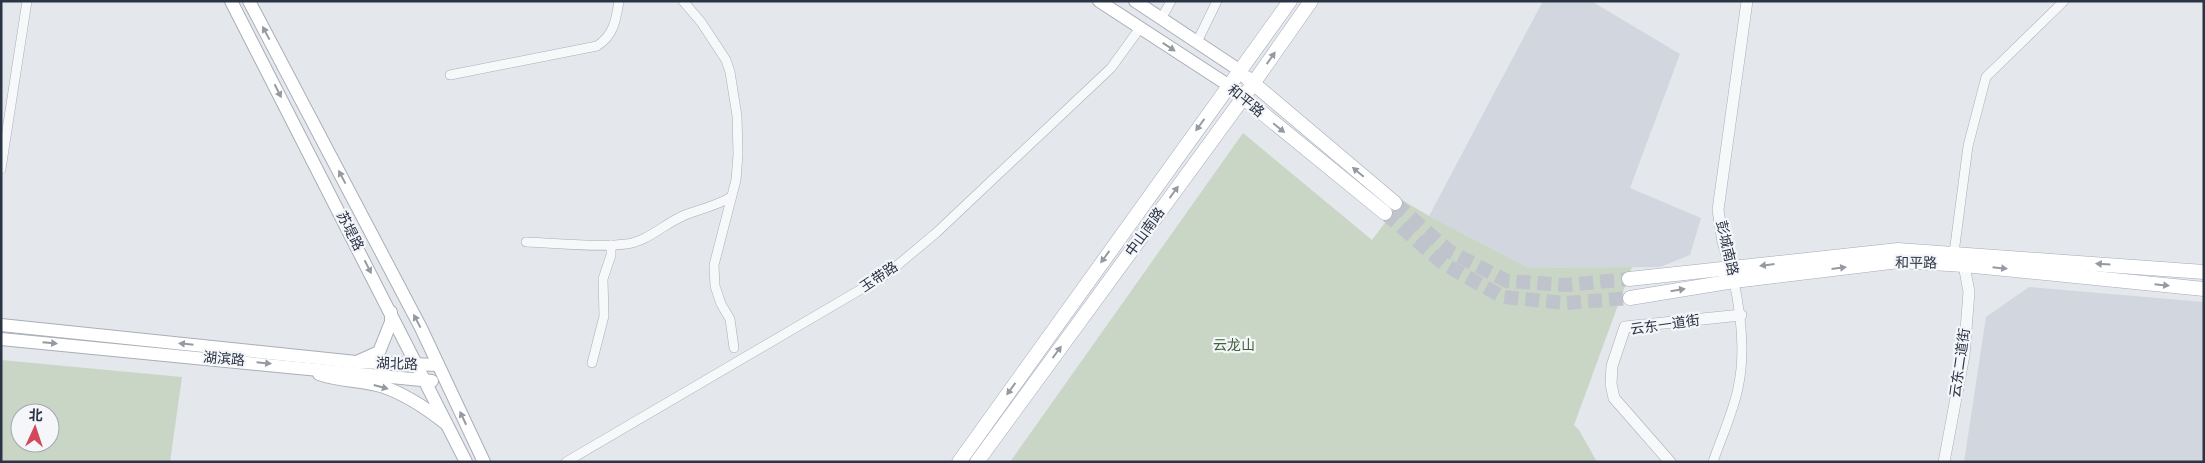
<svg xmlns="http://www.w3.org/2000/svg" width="2205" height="463" viewBox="0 0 2205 463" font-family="Rubik,'Noto Sans SC',sans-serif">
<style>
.built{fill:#d2d6de}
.green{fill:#c9d6c5;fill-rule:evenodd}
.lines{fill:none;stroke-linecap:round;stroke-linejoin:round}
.primary-tunnel{stroke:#bfc3cb;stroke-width:14;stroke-dasharray:14 7;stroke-linecap:butt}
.minor-casing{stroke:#a9aeb7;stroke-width:10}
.tertiary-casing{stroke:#a9aeb7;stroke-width:12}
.secondary-casing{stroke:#a9aeb7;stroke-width:14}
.primary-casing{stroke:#a3abb8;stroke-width:15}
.minor{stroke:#f7f8fa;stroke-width:9}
.tertiary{stroke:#f7f8fa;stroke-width:11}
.secondary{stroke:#fff;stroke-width:12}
.primary{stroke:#fff;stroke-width:14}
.oneway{fill:#959aa2}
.labels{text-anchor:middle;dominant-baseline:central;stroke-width:4.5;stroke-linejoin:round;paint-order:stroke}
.street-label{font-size:14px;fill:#2b3445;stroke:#f4f6f9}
.park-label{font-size:14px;fill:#3f6138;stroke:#f4f6f9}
</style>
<rect width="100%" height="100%" fill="#e4e7ec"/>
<!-- built -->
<g class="built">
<polygon points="1543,1 1591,1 1680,54 1630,188 1701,218 1690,255 1660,267 1529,268 1429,216"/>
<polygon points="2029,287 2204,302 2204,462 1964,462 1986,317"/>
</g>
<!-- green -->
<g class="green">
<polygon points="1243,133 1372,240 1402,200 1429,216 1529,268 1632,267 1574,425 1579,430 1597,462 1010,462"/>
<path d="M1 360 182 377 170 462H1ZM20 413H50V443H20Z"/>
</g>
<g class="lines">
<!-- primary-tunnel -->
<g class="primary-tunnel">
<polyline points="1395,203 1449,251 1507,281 1567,285 1629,279"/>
<polyline points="1385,213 1444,264 1503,297 1566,303 1630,298"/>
</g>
<!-- minor casing -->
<g class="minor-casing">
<g id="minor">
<polyline points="683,1 701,22 726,60 730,72 737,116 738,154 736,180 714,265 715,286 721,304 730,319 734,348"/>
<polyline points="1161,19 1171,1"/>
<polyline points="1197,42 1217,1"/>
<path d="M450 75 597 46C614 35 616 20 619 1"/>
<polyline points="1,169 27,1"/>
<path d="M526 242C556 243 597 248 626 244 647 242 665 223 685 215 701 209 716 206 731 197"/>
<polyline points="1957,256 1954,253 1968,146 1986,77 2064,1"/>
<polyline points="592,363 604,316 603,279 611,255 611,245"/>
<polyline points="566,462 887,274 936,233 1111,68 1140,28"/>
<path d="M1713 462C1721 438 1733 413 1738 388 1746 352 1741 313 1733 277"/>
</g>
</g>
<!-- tertiary casing -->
<g class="tertiary-casing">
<g id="tertiary">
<polyline points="1731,269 1723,242 1718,210 1747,1"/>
<polyline points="1670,462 1614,398 1611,384 1612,366 1625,327 1741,315"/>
<polyline points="1944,462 1964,355 1969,292 1964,265"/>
</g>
</g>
<!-- secondary casing -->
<g class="secondary-casing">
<g id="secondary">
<polyline points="231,1 466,462"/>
<polyline points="249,1 421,328 484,462"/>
<polyline points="1099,1 1228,85"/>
<polyline points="1135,1 1239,70"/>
<polyline points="1,325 356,362 438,365"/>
<polyline points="1,339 432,381"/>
<polyline points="359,361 379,352 391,322 391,312"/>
<path d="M319 374C341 382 364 380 384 387 407 395 426 408 445 423"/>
</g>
</g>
<!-- primary casing -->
<g class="primary-casing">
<g id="primary">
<polyline points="1247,78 1395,203"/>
<polyline points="1228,85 1385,213"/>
<polyline points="1629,279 1898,250 2204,272"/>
<polyline points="1630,298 1734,281 1899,261 1964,265 2204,289"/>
<polyline points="959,462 1290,1"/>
<polyline points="977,462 1243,98 1311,1"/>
</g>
</g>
<!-- minor -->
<use href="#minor" class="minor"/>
<!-- tertiary -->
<use href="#tertiary" class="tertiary"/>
<!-- secondary -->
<use href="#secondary" class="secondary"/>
<!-- primary -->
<use href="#primary" class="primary"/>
</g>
<!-- one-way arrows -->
<defs><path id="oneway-solid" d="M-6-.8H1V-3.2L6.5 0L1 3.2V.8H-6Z" transform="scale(1.25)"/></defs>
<g class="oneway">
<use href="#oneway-solid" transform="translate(266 33) rotate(-118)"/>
<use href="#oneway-solid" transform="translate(1169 47) rotate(33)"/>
<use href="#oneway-solid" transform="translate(1271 58) rotate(-55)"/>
<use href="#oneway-solid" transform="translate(278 91) rotate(63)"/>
<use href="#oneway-solid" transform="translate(1200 125) rotate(126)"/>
<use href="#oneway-solid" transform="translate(1279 128) rotate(39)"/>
<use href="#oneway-solid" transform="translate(1358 172) rotate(-140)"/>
<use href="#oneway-solid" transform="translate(342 177) rotate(-118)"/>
<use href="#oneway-solid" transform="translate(1174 192) rotate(-54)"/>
<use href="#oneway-solid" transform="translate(1105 257) rotate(126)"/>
<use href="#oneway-solid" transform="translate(2103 264) rotate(-176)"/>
<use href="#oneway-solid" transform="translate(1767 265) rotate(173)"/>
<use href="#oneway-solid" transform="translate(368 267) rotate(63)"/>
<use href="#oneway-solid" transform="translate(1839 268) rotate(-7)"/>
<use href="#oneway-solid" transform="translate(2000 268) rotate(6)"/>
<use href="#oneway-solid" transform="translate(2162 285) rotate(6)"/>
<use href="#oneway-solid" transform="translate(1678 290) rotate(-9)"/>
<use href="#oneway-solid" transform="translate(417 321) rotate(-118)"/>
<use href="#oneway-solid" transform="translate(50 343) rotate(5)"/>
<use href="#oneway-solid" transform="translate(186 344) rotate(-174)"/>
<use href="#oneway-solid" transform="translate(1057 352) rotate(-54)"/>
<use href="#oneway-solid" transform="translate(264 363) rotate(6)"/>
<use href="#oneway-solid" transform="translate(381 387) rotate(15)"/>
<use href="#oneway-solid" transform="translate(1011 389) rotate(126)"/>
<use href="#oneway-solid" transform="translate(463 418) rotate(-115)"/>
</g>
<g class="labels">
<!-- street labels -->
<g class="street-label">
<text transform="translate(1246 101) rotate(39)">和平路</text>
<text transform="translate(350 231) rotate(63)">苏堤路</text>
<text transform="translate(1145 232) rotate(-54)">中山南路</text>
<text transform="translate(1727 248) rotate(77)">彭城南路</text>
<text transform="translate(1916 263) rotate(1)">和平路</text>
<text transform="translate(879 277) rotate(-34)">玉带路</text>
<text transform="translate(1665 325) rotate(-8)">云东一道街</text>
<text transform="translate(224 359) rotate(5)">湖滨路</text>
<text transform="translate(1960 363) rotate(-82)">云东二道街</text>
<text transform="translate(397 364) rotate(2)">湖北路</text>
</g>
<!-- park labels -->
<g class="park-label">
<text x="1234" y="345">云龙山</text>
</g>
</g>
<!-- border -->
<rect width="2205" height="463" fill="none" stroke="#2b3445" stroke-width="5"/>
<!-- north arrow -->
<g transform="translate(35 428) rotate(3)"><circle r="24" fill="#f4f6f9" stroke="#a4a8b1"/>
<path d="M0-4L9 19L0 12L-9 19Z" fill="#d1495b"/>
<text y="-8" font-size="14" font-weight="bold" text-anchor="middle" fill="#2b3445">北</text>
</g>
</svg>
